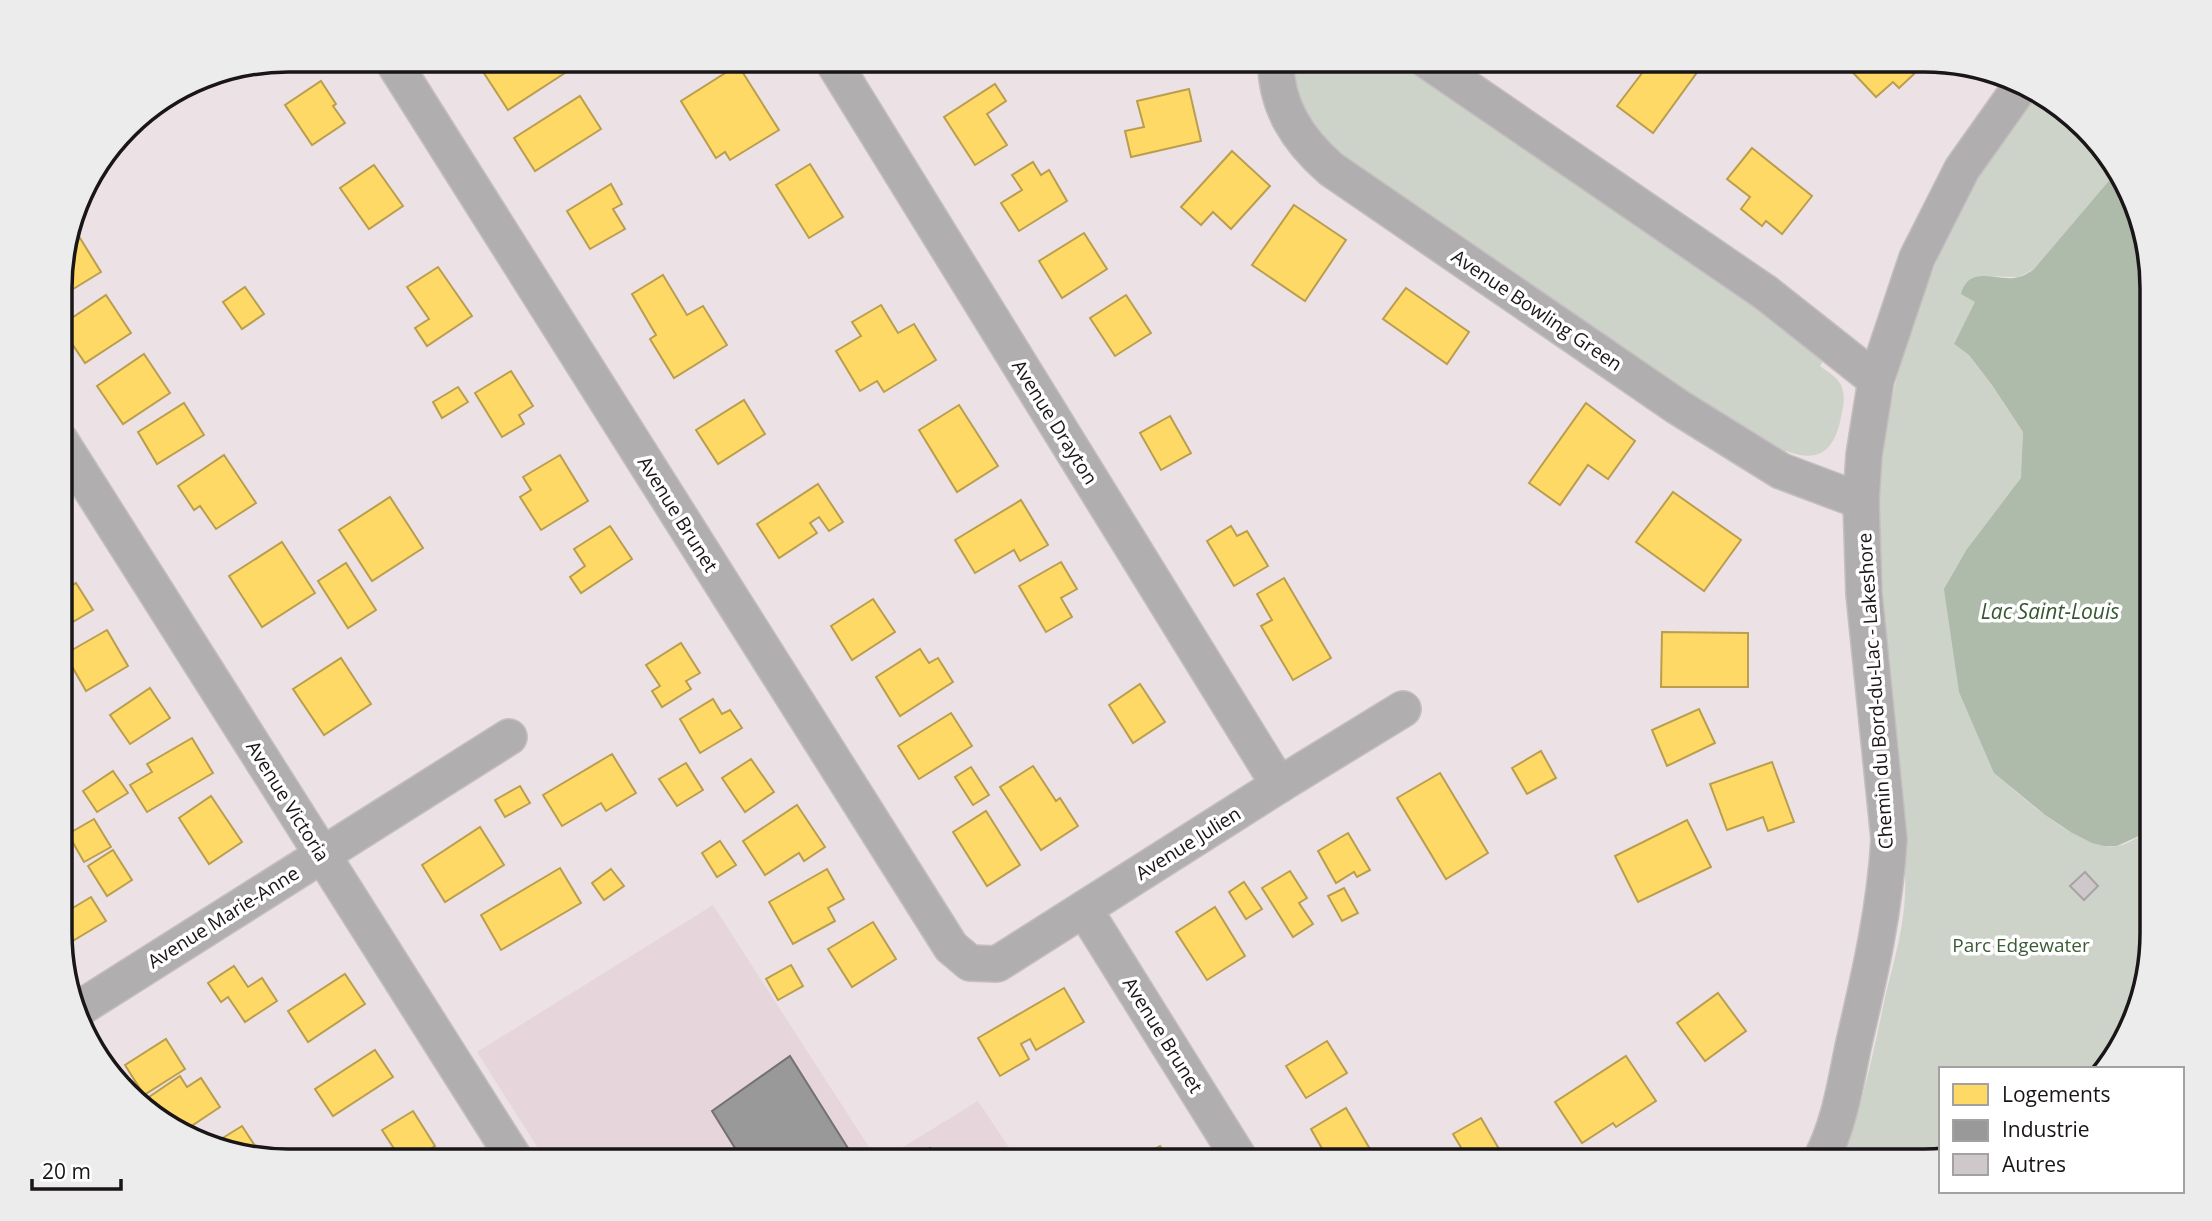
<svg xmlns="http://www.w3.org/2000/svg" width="2212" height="1221" viewBox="0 0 2212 1221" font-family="'Open Sans',sans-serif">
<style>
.built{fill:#e7d5dc}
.green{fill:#cdd3c8}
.water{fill:#aebaaa}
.homes{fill:#ffd966;stroke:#ba9e4e;stroke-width:2}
.industry{fill:#999;stroke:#737172;stroke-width:2}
.building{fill:#cfc8ca;stroke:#a9a2a5;stroke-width:2}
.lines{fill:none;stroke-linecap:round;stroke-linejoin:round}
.minor-casing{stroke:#c5bec1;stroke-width:38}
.minor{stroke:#b1aeb0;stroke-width:35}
.labels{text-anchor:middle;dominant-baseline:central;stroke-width:7;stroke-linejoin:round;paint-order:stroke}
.street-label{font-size:19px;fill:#1a1517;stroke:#fff}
.park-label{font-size:19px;fill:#3b5c35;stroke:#fff}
.water-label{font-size:21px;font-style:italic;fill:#375730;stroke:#fff}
.rim{fill:none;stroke:#1a1517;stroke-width:3.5}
</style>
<rect width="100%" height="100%" fill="#ece2e6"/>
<!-- built -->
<g class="built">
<polygon points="713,905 878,1161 546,1161 477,1052"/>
<polygon points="978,1101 1018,1161 880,1161"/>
</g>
<!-- green -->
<g class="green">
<path d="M1293 60H1401L1723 279 1824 360 1820 366C1828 372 1837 377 1841 385 1845 394 1844 403 1842 412 1836 447 1823 465 1786 451L1783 457 1354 171 1313 130 1294 87Z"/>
<path d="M2035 91 2114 160 2118 170 2034 269 2019 277 1981 276 1971 278 1976 302 1954 344 1969 355 1992 385 2023 432 2022 478 1967 549 1994 773C2022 796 2079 851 2118 846 2130 844 2141 834 2152 830V934L2129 1035 2099 1069H1941V1161H1842C1862 1107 1874 1050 1886 993 1894 961 1904 927 1905 894 1906 878 1904 860 1903 844 1900 754 1881 666 1876 577 1875 562 1876 547 1876 532 1879 373 1941 217 2035 91Z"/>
</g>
<!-- water -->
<path class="water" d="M2118 170 2151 258 2152 830 2117 846H2104L2092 843 2072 833 2045 815 1994 773 1959 692 1944 589 1967 549 2021 478 2023 432 1992 385 1969 355 1954 344 1975 302 1961 294C1970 263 1997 283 2019 277 2024 276 2030 272 2034 269Z"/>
<!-- homes -->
<g class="homes">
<polygon points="491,60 548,60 552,65 561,60 568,71 508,110 480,67"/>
<polygon points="1585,60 1608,60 1601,70"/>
<polygon points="1652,60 1696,60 1691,67 1698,71 1653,133 1617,106"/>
<polygon points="1845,60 1912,60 1906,65 1914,74 1899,88 1893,82 1876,97 1843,62"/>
<polygon points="738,65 779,130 730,160 725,152 716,158 681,101"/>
<polygon points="321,81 336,104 333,106 345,123 312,145 285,105"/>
<polygon points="995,84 1006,101 987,114 1007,145 975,165 944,117"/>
<polygon points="1189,89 1201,141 1131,157 1125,131 1144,127 1137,101"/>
<polygon points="580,96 601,129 535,171 514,138"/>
<polygon points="1752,148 1812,196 1782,234 1766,221 1762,226 1741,209 1750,197 1727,179"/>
<polygon points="1232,151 1270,186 1231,229 1213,212 1201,225 1181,207"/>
<polygon points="1033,162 1041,175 1049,170 1067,201 1019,231 1001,203 1022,190 1012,175"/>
<polygon points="810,164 843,217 809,238 776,185"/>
<polygon points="374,165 403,206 369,229 340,188"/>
<polygon points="611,184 622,204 613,209 625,229 590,249 567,211"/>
<polygon points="1294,205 1346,240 1305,301 1252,265"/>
<polygon points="1084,233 1107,269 1062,298 1039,261"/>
<polygon points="80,238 101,272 60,297 60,272 67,247"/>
<polygon points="438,267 472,316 427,346 415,328 429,319 407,287"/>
<polygon points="663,275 687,315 703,306 727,345 674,378 650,339 656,335 632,294"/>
<polygon points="245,287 264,314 242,329 223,302"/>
<polygon points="1406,288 1469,332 1447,364 1383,319"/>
<polygon points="106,295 131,333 85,363 60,326"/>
<polygon points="1126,295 1151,333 1115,356 1090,318"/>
<polygon points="881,305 898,333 914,324 936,360 884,392 877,381 860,391 836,351 861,336 852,322"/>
<polygon points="144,354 170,393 123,424 97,386"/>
<polygon points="511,371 533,406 519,415 524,424 502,437 475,393"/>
<polygon points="458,387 468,402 442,418 433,402"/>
<polygon points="744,400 765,434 718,464 696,430"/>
<polygon points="184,403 204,435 157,464 138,432"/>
<polygon points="1586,403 1635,441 1608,479 1588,465 1560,505 1529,483"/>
<polygon points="959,405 998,466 957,492 919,430"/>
<polygon points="1170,416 1191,453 1161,470 1140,433"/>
<polygon points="224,455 256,503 216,529 200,506 194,510 178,486"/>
<polygon points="560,455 588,501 541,530 520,497 531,490 523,477"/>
<polygon points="818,484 843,522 829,531 819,517 810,523 817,533 779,558 757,524"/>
<polygon points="1673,492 1741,540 1704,591 1636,542"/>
<polygon points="390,497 423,548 372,581 339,530"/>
<polygon points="1021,500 1048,545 1020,561 1014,550 975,573 955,540"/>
<polygon points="610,526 632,559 581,593 570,577 585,566 574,549"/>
<polygon points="1231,526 1237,536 1247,531 1268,566 1234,586 1207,541"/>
<polygon points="282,542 315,593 262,627 229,576"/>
<polygon points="1061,562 1077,589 1061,598 1072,617 1046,632 1019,586"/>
<polygon points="346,563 376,610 348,628 318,581"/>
<polygon points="1284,578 1331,658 1293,680 1261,626 1272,620 1257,594"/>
<polygon points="76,583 93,610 61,629 61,590 62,592"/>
<polygon points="873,599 895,632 852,660 831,626"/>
<polygon points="107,630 128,666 86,691 65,654"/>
<polygon points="1662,632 1748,633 1748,687 1661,687"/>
<polygon points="681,643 700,673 686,681 691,689 662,707 652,691 660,686 646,665"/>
<polygon points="920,649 929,663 938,658 953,682 900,716 876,677"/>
<polygon points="341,658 371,704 324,735 293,689"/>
<polygon points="1140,684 1165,722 1133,743 1109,705"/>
<polygon points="150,688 170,718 130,744 110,715"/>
<polygon points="713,699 722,714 730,710 742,728 700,753 680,719"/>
<polygon points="1699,709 1715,743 1667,766 1652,730"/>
<polygon points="951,713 972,746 919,779 898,746"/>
<polygon points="192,738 213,773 147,812 130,785 152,772 147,764"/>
<polygon points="1541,751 1556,778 1527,794 1512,768"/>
<polygon points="612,754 636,793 606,811 601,803 562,826 543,795"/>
<polygon points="751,759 774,792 745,812 722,778"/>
<polygon points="1772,762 1794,822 1768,831 1763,817 1727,830 1710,784"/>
<polygon points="686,763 703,790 677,806 659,779"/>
<polygon points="1033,766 1056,801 1060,798 1078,826 1041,850 1000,787"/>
<polygon points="971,767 989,795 973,805 955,777"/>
<polygon points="113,771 128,793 97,812 83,791"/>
<polygon points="1440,773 1488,853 1446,879 1397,798"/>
<polygon points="520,786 530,803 505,817 495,800"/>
<polygon points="211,796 242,842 209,864 179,818"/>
<polygon points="797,805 825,847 804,861 799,853 765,875 743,841"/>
<polygon points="986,811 1020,865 987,886 953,832"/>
<polygon points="94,819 111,847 84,862 68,834"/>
<polygon points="1687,820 1711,867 1638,902 1615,856"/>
<polygon points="480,827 504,865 445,902 422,865"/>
<polygon points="1348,833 1370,870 1357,877 1354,872 1336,883 1318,851"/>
<polygon points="720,841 736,865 717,877 702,853"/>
<polygon points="113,850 132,880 107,896 88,866"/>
<polygon points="560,868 581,903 501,950 481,915"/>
<polygon points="611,869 624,886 604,900 592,883"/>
<polygon points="827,869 844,899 828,908 835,921 793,944 769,902"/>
<polygon points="1290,871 1307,898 1299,903 1313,924 1293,937 1262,888"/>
<polygon points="1244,882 1262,909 1246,919 1229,892"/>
<polygon points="1344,888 1358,913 1342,921 1328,896"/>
<polygon points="91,897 106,921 61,948 61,915"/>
<polygon points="1215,907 1245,956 1207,980 1176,932"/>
<polygon points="873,922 896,959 852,987 828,949"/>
<polygon points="791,965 803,986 778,1000 766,979"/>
<polygon points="234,966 248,987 262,978 277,1001 245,1022 228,997 221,1002 208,983"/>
<polygon points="345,974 365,1004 308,1042 288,1011"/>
<polygon points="1064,988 1084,1022 1036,1050 1030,1039 1021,1044 1029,1059 1000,1076 978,1038"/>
<polygon points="1718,993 1746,1031 1705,1061 1677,1023"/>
<polygon points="166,1039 185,1069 144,1095 125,1065"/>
<polygon points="1327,1041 1347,1073 1306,1098 1286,1066"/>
<polygon points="375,1050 393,1077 333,1116 315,1089"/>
<polygon points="1626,1056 1656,1101 1616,1127 1613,1123 1582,1143 1555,1102"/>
<polygon points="180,1076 187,1087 201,1078 220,1107 181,1133 143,1101"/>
<polygon points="1346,1108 1377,1161 1345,1161 1343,1158 1337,1161 1329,1161 1311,1129"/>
<polygon points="413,1111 435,1146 411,1161 402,1161 382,1130"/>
<polygon points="1481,1118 1506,1161 1469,1161 1453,1134"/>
<polygon points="242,1126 261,1155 213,1144"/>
<polygon points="1160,1146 1169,1161 1133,1161"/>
<polygon points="1535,1150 1542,1161 1516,1161"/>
</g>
<!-- industry -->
<g class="industry">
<polygon points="790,1056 856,1161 725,1161 738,1153 712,1111"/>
<polygon points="930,1148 939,1161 907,1161"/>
</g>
<!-- building -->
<polygon class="building" points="2085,872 2098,886 2084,900 2070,886"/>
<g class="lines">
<!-- minor casing -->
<g class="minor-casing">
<g id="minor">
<polyline points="392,60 951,947 970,963 997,964 1279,785 1403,709"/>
<polyline points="832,60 1279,785"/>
<path d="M1276 60C1275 106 1298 140 1331 169L1678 407 1781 471 1861 501"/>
<polyline points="1426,60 1766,293 1876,380"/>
<polyline points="60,440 516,1161"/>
<polyline points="1084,909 1241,1161"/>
<polyline points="80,1008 509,737"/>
<path d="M1820 1161C1839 1126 1845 1086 1853 1047 1869 978 1885 910 1889 839L1864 594 1861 501 1864 455 1876 380 1917 258 1962 169 2023 83"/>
</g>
</g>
<!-- minor -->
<use href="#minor" class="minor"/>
</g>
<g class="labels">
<!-- street labels -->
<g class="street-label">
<text transform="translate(1537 310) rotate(34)">Avenue Bowling Green</text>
<text transform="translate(1055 422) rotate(58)">Avenue Drayton</text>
<text transform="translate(678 514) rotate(58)">Avenue Brunet</text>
<text transform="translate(1875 691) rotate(-94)">Chemin du Bord-du-Lac - Lakeshore</text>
<text transform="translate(288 801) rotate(58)">Avenue Victoria</text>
<text transform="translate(1188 843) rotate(-32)">Avenue Julien</text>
<text transform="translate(223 917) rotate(-32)">Avenue Marie-Anne</text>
<text transform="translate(1163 1035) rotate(58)">Avenue Brunet</text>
</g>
<!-- park labels -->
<g class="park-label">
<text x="2021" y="945">Parc Edgewater</text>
</g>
<!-- water labels -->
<g class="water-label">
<text x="2050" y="611">Lac Saint-Louis</text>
</g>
</g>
<!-- crop -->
<path d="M0 0H2212V1221H0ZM288 72H1924A216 216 0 0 1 2140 288V933A216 216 0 0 1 1924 1149H288A216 216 0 0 1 72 933V288A216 216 0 0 1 288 72Z" fill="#edecec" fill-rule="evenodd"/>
<path class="rim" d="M288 72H1924A216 216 0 0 1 2140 288V933A216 216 0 0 1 1924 1149H288A216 216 0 0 1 72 933V288A216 216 0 0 1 288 72Z"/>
<!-- legend -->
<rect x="1939" y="1067" width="245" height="126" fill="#ffffff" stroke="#a3a1a2" stroke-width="2"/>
<rect x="1953" y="1084" width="35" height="21" fill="#ffd966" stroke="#a3a1a2" stroke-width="2"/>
<text x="2002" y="1102" font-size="21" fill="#1a1517">Logements</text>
<rect x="1953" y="1120" width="35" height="21" fill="#999999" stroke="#a3a1a2" stroke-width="2"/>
<text x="2002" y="1137" font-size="21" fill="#1a1517">Industrie</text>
<rect x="1953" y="1154" width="35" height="21" fill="#cfc8ca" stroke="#a3a1a2" stroke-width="2"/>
<text x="2002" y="1172" font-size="21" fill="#1a1517">Autres</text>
<!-- scale -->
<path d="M32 1179v10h89v-10" fill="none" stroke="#1a1517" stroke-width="3.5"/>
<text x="42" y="1179" font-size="21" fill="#1a1517" stroke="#ffffff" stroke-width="5" paint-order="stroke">20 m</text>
</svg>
